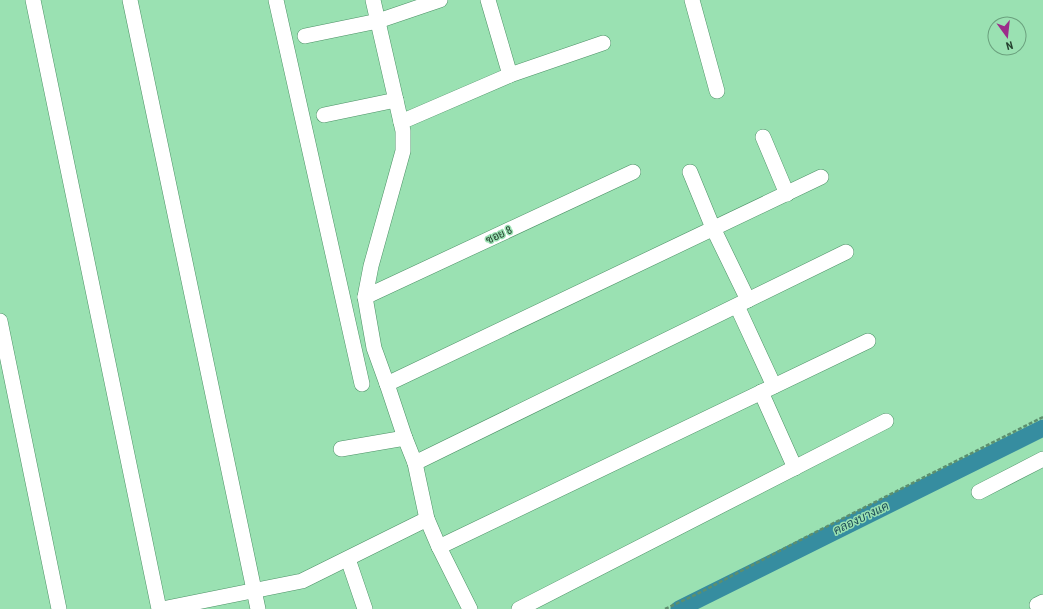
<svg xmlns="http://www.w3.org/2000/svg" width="1043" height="609" viewBox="0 0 1043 609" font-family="'Roboto Condensed',Sarabun,sans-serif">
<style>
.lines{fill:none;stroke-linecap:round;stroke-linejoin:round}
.canal{stroke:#368da0;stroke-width:17}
.minor-casing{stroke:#4c9166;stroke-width:16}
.path{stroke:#5d8f6e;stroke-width:2.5;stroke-dasharray:4 2;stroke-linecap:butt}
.minor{stroke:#fff;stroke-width:15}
.labels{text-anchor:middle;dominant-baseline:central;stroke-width:3;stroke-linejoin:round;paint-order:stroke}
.street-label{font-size:11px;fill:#25422f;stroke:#9ae1b2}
.water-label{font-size:12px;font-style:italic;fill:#1b4c57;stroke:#9ae1b2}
</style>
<rect width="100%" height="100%" fill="#9ae1b2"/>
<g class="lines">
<!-- canal -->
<polyline class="canal" points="679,609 1043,428"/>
<!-- minor casing -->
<g class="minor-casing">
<g id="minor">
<polyline points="33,0 159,609"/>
<polyline points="130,0 258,609"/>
<polyline points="276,0 362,384"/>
<polyline points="373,0 403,131 403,151 371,266 365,297 374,348 387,384 405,438 415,463 427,519 439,547 470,609"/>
<polyline points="488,0 510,75"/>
<polyline points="692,0 717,91"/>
<polyline points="305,36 378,21 440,0"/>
<polyline points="324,115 396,100"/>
<polyline points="401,122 510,75 603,43"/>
<polyline points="763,137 787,194"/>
<polyline points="690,172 713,228 748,300"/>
<polyline points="365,297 633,172"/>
<polyline points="737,306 774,386"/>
<polyline points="0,321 59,609"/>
<polyline points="387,384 821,177"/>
<polyline points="761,392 795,468"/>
<polyline points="341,449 405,438"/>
<polyline points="415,463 846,252"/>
<polyline points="979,492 1043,459"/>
<polyline points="439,547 868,341"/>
<polyline points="348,559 365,609"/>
<polyline points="1037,605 1043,602"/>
<polyline points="162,609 302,581 427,519"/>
<polyline points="519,609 886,421"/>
</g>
</g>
<!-- path -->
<polyline class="path" points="665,609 697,594 812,534 1043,417"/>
<!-- minor -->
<use href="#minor" class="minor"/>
</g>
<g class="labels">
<!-- street labels -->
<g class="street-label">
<text transform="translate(499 235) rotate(-25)">ซอย 8</text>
</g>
<!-- water labels -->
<g class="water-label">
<text transform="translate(861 518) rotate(-26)">คลองบางแค</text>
</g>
</g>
<!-- north arrow -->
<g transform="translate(1007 36) rotate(165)"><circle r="19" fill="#9ae1b2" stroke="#6ba17e"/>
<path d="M0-3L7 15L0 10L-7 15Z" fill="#9c2c8a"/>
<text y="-6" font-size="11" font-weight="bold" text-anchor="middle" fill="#25422f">N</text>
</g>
</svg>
